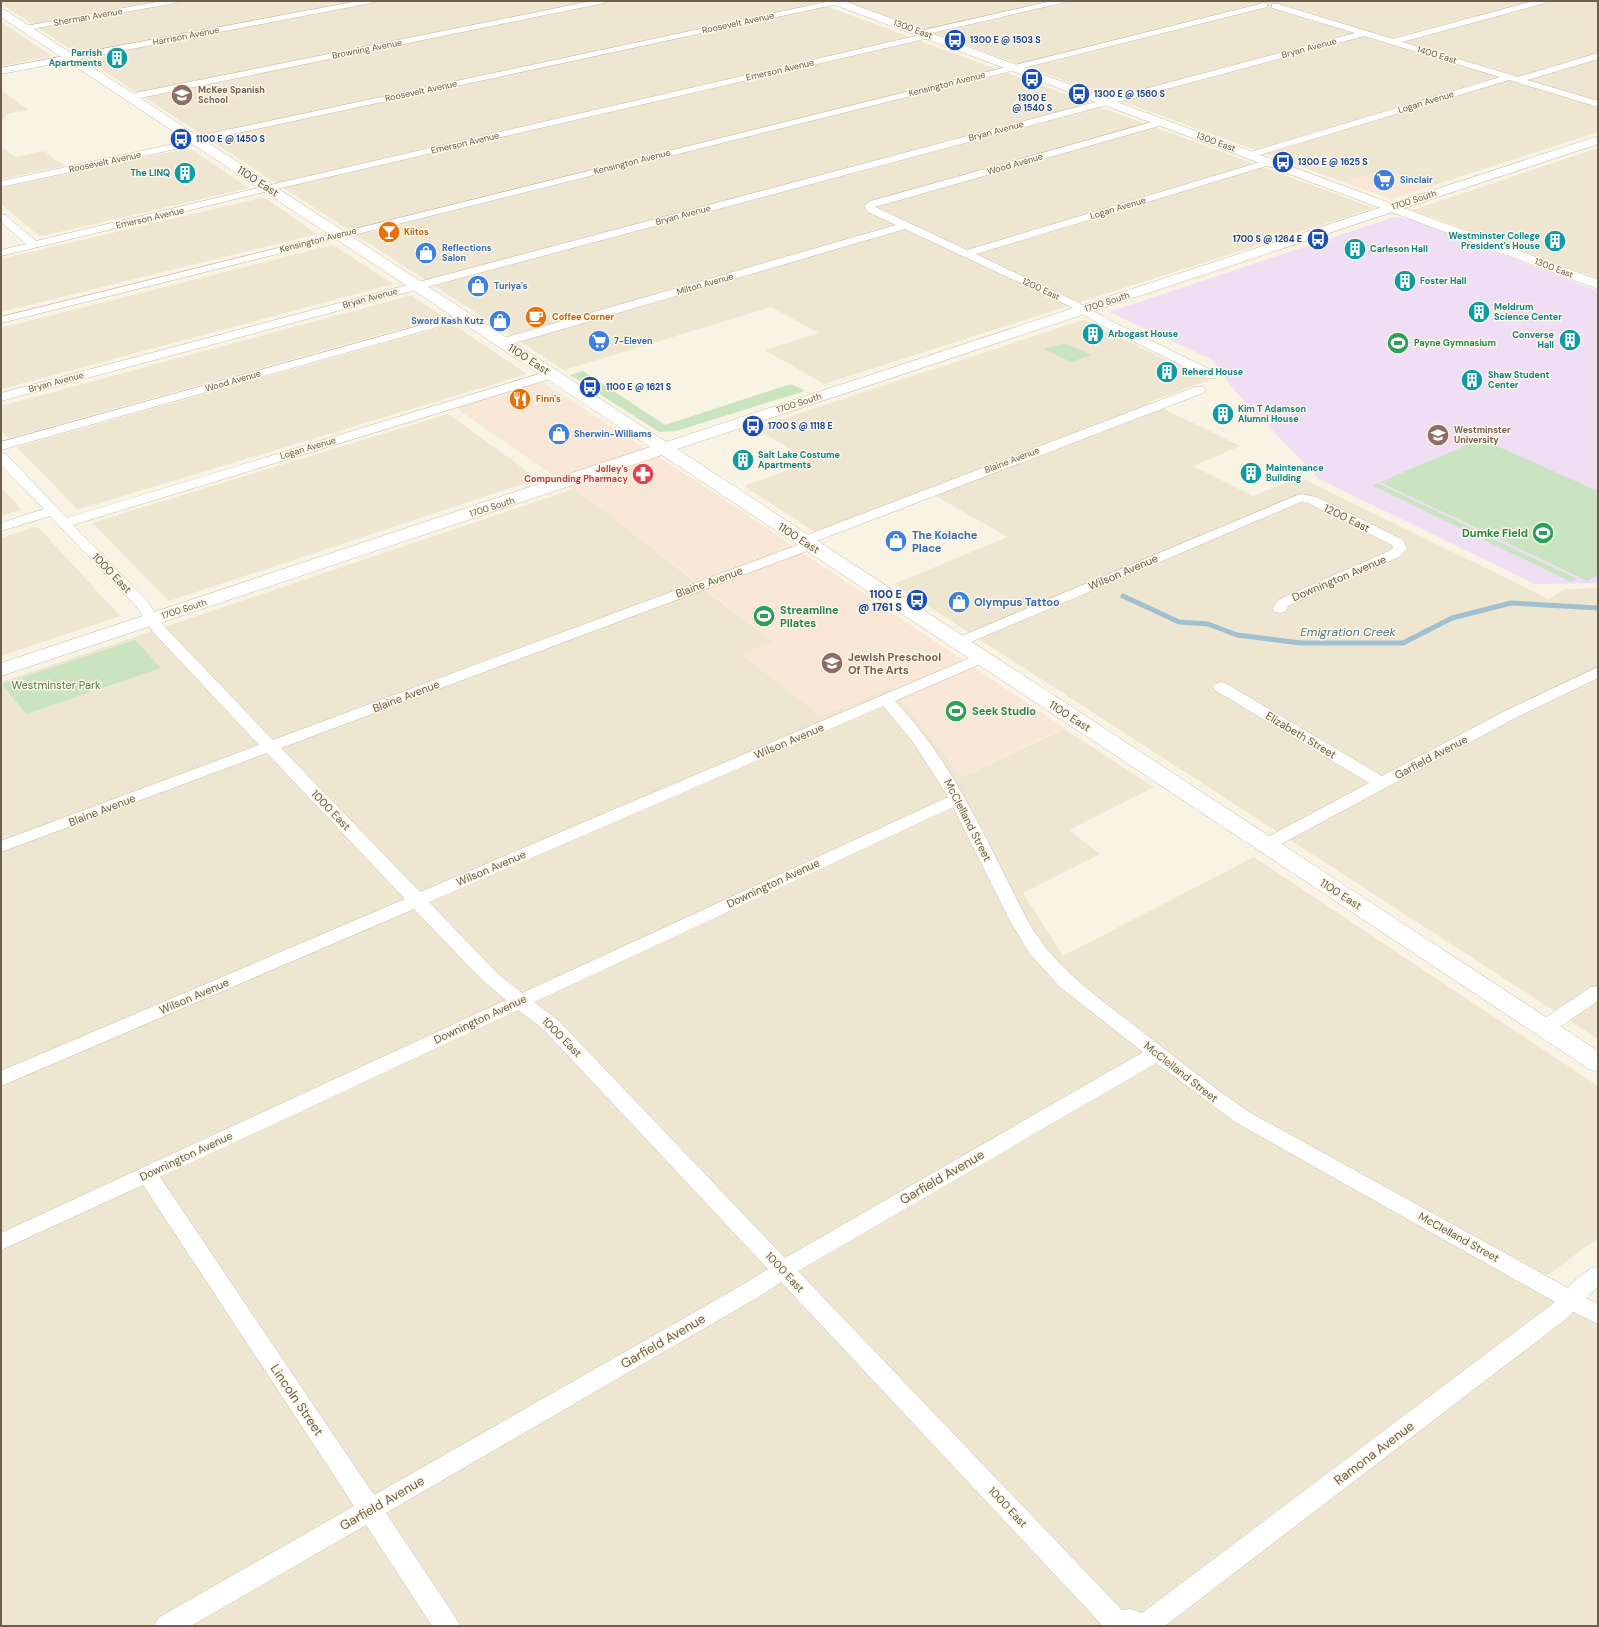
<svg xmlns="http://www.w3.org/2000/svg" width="1599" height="1627" viewBox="0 0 1599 1627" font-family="'DM Sans',sans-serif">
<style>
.residential{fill:#efe6d1}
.commercial{fill:#f8e6d6}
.education{fill:#f0dff4}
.green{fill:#cae4c2}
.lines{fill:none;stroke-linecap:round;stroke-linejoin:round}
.stream{stroke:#a1c0cf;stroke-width:5}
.minor-casing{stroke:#c7bcab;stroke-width:1}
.tertiary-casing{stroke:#c7bcab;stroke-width:1}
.secondary-casing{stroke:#cabda9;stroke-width:1}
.minor{fill:#fff;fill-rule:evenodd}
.tertiary{fill:#fff;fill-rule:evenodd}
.secondary{fill:#fff;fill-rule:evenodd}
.labels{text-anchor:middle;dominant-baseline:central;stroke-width:3;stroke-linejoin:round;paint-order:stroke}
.far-street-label{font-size:9px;fill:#6c5d4c;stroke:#fcf7e7}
.far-transit-label{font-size:9px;font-weight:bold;fill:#164399;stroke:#fcf7e7;text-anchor:start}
.far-culture-label{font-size:9px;font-weight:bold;fill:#0d838f;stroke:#fcf7e7;text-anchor:start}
.far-education-label{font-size:9px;font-weight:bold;fill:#785e54;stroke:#fcf7e7;text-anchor:start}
.far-shop-label{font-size:9px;font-weight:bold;fill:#366cbe;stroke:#fcf7e7;text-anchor:start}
.far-food-label{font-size:9px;font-weight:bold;fill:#c56008;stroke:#fcf7e7;text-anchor:start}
.far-leisure-label{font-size:9px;font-weight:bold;fill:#27864d;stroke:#fcf7e7;text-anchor:start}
.far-health-label{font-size:9px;font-weight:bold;fill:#be3a42;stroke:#fcf7e7;text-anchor:end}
.street-label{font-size:11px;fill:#6c5d4c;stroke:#fcf7e7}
.leisure-label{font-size:11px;font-weight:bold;fill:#27864d;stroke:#fcf7e7;text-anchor:start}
.shop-label{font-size:11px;font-weight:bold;fill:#366cbe;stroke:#fcf7e7;text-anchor:start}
.transit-label{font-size:11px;font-weight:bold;fill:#164399;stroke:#fcf7e7;text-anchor:end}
.education-label{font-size:11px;font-weight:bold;fill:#785e54;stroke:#fcf7e7;text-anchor:start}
.park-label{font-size:11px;fill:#527b4b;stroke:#fcf7e7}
.water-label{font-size:12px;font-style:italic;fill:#50778a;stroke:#fcf7e7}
.near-street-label{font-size:13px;fill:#6c5d4c;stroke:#fcf7e7}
</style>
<rect width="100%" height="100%" fill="#f8f3e2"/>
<!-- residential -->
<g class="residential">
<polygon points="1,1 812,1 1374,208 824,384 765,350 819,333 771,307 564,370 1,4"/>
<polygon points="845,1 1598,1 1598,132 1431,186 1385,169 1344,182"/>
<polygon points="1,22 52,56 1,66"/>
<polygon points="1,90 28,110 7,114 1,123"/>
<polygon points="1,146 15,157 44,151 64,166 1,179"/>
<polygon points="189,148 249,188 42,236 39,236 1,204 1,188"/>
<polygon points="1598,148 1598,279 1413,210"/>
<polygon points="261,198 265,198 317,234 1,312 1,259"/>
<polygon points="333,245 393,284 1,389 1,328"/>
<polygon points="409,296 412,296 444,317 9,438 1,430 1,406"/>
<polygon points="1083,320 1209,380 1150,402 1240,446 1193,466 1253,496 1299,477 1549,599 1565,589 1598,588 1598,1039 894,584 1008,537 925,490 815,532 744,486 811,462 755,428"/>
<polygon points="452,324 527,374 80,509 77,509 17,447"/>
<polygon points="448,414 538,479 169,601 93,524 95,522"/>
<polygon points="1,487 21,509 21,510 1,516"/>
<polygon points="574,489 611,516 709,593 774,642 741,654 821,716 891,687 962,777 1064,729 1154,787 1069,830 1100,854 1023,893 1063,956 1254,857 1598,1086 1598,1238 1545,1277 1598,1304 1598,1626 1,1626 1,682"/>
<polygon points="35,527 39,528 120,616 1,656 1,538"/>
</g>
<!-- commercial -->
<g class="commercial">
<polygon points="1385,169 1431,186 1391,199 1344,182"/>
<polygon points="540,381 700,484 1064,728 961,777 891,687 821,716 741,654 774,642 611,516 455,407"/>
</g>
<!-- education -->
<polygon class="education" points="1394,217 1409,219 1598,291 1598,583 1535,584 1319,479 1236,392 1211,359 1109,312"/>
<!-- green -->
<g class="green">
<polygon points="1064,343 1091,355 1071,362 1044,349"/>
<polygon points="583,371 665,425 791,384 805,391 676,431 659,432 570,375"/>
<polygon points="1481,439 1598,491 1598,575 1587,581 1380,482"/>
<polygon points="1378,483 1577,579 1571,582 1373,486"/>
<polygon points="135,640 161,668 26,714 2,684"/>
</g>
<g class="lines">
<!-- stream -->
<polyline class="stream" points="1123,596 1179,622 1208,624 1237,635 1301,643 1403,643 1452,618 1511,603 1598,608"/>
<!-- minor casing -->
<g class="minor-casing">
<g id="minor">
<polygon points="162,1 179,1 175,3 26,30 22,28 26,26"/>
<polygon points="358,1 375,1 371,3 1,74 1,68"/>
<polygon points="592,1 608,1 604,3 130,100 125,97 130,94"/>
<polygon points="831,1 846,1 842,3 210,139 185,147 1,187 1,181 183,142 208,134"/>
<polygon points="1052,1 1066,1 1062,3 932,33 932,37 929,38 285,187 1,256 1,250 26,244 1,222 1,214 5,215 36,241 283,182 920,35 920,31"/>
<polygon points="1533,1 1546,1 1545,3 1402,42 1518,77 1598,53 1598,59 1527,80 1598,101 1598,107 1509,80 1253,157 1247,157 1245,155 1247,153 1500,77 1364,36 1,401 1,393 1355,33 1272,8 1272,4 1278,4 1393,39"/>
<polygon points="1264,3 1267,3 1267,7 1,323 1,317"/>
<polygon points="1163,119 1168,122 1166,124 875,207 967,250 1267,160 1273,160 1275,162 1273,164 976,254 1077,302 1111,321 1215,372 1217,375 1215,378 1207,378 1103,326 1069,306 905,229 508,345 500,345 498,342 500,339 896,225 868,212 864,206 871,201"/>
<polygon points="465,313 469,314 471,316 469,318 1,450 1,442"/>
<path d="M552 370 556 371 558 374 556 377 73 525 148 602 164 626 273 740 800 544 797 541 799 538 1195 387H1203L1205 390 1203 393 814 542 817 545 815 548 281 748 420 892 977 655 982 653 987 655 990 658 987 661 895 701C957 767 987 843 1028 921 1054 967 1095 995 1135 1026 1173 1056 1210 1085 1249 1112L1568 1288C1576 1278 1586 1270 1598 1266V1287L1586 1298 1598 1304V1324L1573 1312 1566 1319 1165 1626H1103L781 1282 760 1296 386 1513 456 1618 460 1626H432L366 1525 191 1626H154L158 1618 354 1506 143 1185 1 1250V1233L506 1000 483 981 414 909 1 1086V1071L405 899 267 753 1 852V841L259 745 153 632 137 607 50 516 1 531V523L44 509 1 465V453L6 454 67 518ZM883 706 913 742 948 797 522 993 497 973 429 902ZM953 807 1010 921 1029 953 1060 987 1143 1052 785 1258 558 1020 534 1002ZM518 1010 544 1030 768 1269 744 1284 374 1495 160 1177ZM1156 1063 1235 1122 1555 1302 1142 1613 1130 1609 1122 1610 798 1271Z"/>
<polygon points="1300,494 1317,497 1403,540 1407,549 1399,557 1292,604 1288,606 1285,612 1280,613 1275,612 1273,609 1277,601 1282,598 1389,551 1393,548 1392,545 1308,503 1301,502 964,645 959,647 954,645 951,642 954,639"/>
<polygon points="1598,667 1598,678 1517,717 1272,849 1266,850 1260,849 1257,845 1260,841 1369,783 1215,690 1213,687 1215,684 1221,682 1227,684 1382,776 1505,711"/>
<polygon points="1598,986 1598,1001 1551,1033 1544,1035 1537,1033 1534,1028 1537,1023 1591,987"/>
</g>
</g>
<!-- tertiary casing -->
<g class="tertiary-casing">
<polygon id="tertiary" points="1,9 5,10 666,442 1598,136 1598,144 677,449 1598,1051 1598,1072 1589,1069 662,455 1,676 1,663 650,447 1,17"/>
</g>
<!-- secondary casing -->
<g class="secondary-casing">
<polygon id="secondary" points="829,1 844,1 1598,280 1598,289 830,3"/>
</g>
<!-- minor -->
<use href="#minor" class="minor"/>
<!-- tertiary -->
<use href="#tertiary" class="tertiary"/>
<!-- secondary -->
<use href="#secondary" class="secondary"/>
</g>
<!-- icons -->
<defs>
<g id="bus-disc" transform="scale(1.15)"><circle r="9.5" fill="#1a4fb4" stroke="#fcf7e7"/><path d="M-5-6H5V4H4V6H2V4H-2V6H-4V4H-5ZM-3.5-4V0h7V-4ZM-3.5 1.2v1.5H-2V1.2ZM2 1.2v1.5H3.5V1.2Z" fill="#fff"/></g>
<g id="building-disc" transform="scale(1.15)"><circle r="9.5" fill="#0f9aa8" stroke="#fcf7e7"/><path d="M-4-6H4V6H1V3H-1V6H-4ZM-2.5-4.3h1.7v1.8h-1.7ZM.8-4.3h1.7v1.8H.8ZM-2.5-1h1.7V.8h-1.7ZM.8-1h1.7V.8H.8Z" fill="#fff"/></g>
<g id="school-disc" transform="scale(1.15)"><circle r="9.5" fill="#8d6e63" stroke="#fcf7e7"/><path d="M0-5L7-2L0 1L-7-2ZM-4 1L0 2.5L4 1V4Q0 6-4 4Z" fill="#fff"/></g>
<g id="supermarket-disc" transform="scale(1.15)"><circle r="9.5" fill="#3f7fe0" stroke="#fcf7e7"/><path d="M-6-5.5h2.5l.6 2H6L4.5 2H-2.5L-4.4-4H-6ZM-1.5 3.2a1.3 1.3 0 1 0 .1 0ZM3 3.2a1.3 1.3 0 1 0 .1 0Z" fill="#fff"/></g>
<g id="bar-disc" transform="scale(1.15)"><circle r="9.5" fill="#e8710a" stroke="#fcf7e7"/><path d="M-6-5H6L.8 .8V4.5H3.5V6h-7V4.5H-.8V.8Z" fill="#fff"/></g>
<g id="shop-disc" transform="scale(1.15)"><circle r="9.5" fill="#3f7fe0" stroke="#fcf7e7"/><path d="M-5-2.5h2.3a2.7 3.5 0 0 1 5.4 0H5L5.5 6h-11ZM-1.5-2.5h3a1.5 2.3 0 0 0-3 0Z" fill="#fff"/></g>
<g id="cafe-disc" transform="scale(1.15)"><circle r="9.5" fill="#e8710a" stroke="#fcf7e7"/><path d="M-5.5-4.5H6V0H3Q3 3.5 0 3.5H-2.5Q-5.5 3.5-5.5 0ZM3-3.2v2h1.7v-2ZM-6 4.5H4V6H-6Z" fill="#fff"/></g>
<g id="stadium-disc" transform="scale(1.15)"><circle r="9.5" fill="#2e9e5b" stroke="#fcf7e7"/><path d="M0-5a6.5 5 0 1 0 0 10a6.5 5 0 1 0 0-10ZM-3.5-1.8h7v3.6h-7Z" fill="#fff"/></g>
<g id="restaurant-disc" transform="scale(1.15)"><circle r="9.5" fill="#e8710a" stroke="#fcf7e7"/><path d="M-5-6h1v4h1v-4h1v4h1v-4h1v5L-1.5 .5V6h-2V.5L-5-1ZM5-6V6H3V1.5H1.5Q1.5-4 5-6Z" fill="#fff"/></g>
<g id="university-disc" transform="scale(1.15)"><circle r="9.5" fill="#8d6e63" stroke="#fcf7e7"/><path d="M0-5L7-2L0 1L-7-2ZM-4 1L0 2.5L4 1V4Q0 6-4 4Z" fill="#fff"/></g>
<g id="pharmacy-disc" transform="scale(1.15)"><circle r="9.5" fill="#e0444e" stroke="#fcf7e7"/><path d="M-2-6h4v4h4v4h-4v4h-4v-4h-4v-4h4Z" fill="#fff"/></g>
</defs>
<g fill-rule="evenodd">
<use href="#bus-disc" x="955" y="40"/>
<use href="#building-disc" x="117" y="58"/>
<use href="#bus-disc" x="1032" y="79"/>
<use href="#bus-disc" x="1079" y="94"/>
<use href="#school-disc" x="182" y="95"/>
<use href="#bus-disc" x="181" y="139"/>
<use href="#bus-disc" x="1283" y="162"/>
<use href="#building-disc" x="185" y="173"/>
<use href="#supermarket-disc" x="1384" y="180"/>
<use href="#bar-disc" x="389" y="232"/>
<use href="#bus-disc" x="1318" y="239"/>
<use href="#building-disc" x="1555" y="241"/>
<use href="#building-disc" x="1355" y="249"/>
<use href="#shop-disc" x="426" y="253"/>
<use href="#building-disc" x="1405" y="281"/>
<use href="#shop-disc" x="478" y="286"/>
<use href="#building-disc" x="1479" y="312"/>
<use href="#cafe-disc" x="536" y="317"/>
<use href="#shop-disc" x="500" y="321"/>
<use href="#building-disc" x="1093" y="334"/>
<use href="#building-disc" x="1570" y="340"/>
<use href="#supermarket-disc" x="599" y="341"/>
<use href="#stadium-disc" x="1398" y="343"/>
<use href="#building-disc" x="1167" y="372"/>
<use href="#building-disc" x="1472" y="380"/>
<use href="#bus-disc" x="590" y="387"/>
<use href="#restaurant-disc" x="520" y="399"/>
<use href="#building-disc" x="1223" y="414"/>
<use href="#bus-disc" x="753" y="426"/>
<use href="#shop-disc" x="559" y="434"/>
<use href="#university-disc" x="1438" y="435"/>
<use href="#building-disc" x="743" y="460"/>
<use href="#building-disc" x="1251" y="473"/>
<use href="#pharmacy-disc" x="643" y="474"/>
<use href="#stadium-disc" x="1543" y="533"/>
<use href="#shop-disc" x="896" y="541"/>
<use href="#bus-disc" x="917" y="600"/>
<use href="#shop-disc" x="959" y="602"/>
<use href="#stadium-disc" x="764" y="616"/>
<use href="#school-disc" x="832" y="663"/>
<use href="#stadium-disc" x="956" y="711"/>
</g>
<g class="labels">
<!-- far-street labels -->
<g class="far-street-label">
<text transform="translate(88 17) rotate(-10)">Sherman Avenue</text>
<text transform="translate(738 23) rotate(-12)">Roosevelt Avenue</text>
<text transform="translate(913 29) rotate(20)">1300 East</text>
<text transform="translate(186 36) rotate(-11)">Harrison Avenue</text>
<text transform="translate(1309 48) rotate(-15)">Bryan Avenue</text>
<text transform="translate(367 49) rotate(-11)">Browning Avenue</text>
<text transform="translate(1437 55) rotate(17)">1400 East</text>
<text transform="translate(780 70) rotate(-13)">Emerson Avenue</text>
<text transform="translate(947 84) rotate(-14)">Kensington Avenue</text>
<text transform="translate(421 91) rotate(-12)">Roosevelt Avenue</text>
<text transform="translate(1426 102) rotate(-17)">Logan Avenue</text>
<text transform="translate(996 131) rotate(-15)">Bryan Avenue</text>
<text transform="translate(1216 142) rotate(20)">1300 East</text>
<text transform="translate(465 143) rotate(-13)">Emerson Avenue</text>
<text transform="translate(105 162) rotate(-12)">Roosevelt Avenue</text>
<text transform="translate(632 162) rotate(-14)">Kensington Avenue</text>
<text transform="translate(1015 164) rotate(-16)">Wood Avenue</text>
<text transform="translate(1414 200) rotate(-18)">1700 South</text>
<text transform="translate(1118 208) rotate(-17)">Logan Avenue</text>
<text transform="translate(683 215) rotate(-15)">Bryan Avenue</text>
<text transform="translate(150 218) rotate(-13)">Emerson Avenue</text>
<text transform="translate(318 240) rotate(-14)">Kensington Avenue</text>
<text transform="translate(1554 268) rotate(21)">1300 East</text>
<text transform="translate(705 284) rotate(-16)">Milton Avenue</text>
<text transform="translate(1041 289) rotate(25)">1200 East</text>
<text transform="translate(370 298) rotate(-15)">Bryan Avenue</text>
<text transform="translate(1107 302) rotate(-18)">1700 South</text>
<text transform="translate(233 381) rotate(-16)">Wood Avenue</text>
<text transform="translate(56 382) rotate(-15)">Bryan Avenue</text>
<text transform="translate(799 403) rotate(-18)">1700 South</text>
<text transform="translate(308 448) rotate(-17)">Logan Avenue</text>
<text transform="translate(1012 460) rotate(-21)">Blaine Avenue</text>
<text transform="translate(492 507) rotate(-18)">1700 South</text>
<text transform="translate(184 609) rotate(-18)">1700 South</text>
</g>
<!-- far-transit labels -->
<g class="far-transit-label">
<text x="970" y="40">1300 E @ 1503 S</text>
<text x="1094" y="94">1300 E @ 1560 S</text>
<text x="1032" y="98" text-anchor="middle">1300 E<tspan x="1032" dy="10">@ 1540 S</tspan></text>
<text x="196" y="139">1100 E @ 1450 S</text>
<text x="1298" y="162">1300 E @ 1625 S</text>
<text x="1302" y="239" text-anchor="end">1700 S @ 1264 E</text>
<text x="606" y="387">1100 E @ 1621 S</text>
<text x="768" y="426">1700 S @ 1118 E</text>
</g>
<!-- far-culture labels -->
<g class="far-culture-label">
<text x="102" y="53" text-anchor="end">Parrish<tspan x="102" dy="10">Apartments</tspan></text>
<text x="170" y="173" text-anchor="end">The LINQ</text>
<text x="1540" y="236" text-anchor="end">Westminster College<tspan x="1540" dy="10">President's House</tspan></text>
<text x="1370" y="249">Carleson Hall</text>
<text x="1420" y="281">Foster Hall</text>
<text x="1494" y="307">Meldrum<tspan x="1494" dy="10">Science Center</tspan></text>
<text x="1108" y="334">Arbogast House</text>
<text x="1554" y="335" text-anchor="end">Converse<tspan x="1554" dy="10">Hall</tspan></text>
<text x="1182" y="372">Reherd House</text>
<text x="1488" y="375">Shaw Student<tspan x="1488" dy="10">Center</tspan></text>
<text x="1238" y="409">Kim T Adamson<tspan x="1238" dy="10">Alumni House</tspan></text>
<text x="758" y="455">Salt Lake Costume<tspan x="758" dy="10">Apartments</tspan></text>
<text x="1266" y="468">Maintenance<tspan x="1266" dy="10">Building</tspan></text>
</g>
<!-- far-education labels -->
<g class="far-education-label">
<text x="198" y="90">McKee Spanish<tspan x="198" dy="10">School</tspan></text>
<text x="1454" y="430">Westminster<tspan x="1454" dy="10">University</tspan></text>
</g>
<!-- far-shop labels -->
<g class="far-shop-label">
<text x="1400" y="180">Sinclair</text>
<text x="442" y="248">Reflections<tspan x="442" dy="10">Salon</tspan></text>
<text x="494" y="286">Turiya's</text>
<text x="484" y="321" text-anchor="end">Sword Kash Kutz</text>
<text x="614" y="341">7-Eleven</text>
<text x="574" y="434">Sherwin-Williams</text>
</g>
<!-- far-food labels -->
<g class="far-food-label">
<text x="404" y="232">Kiitos</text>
<text x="552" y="317">Coffee Corner</text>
<text x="536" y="399">Finn's</text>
</g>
<!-- far-leisure labels -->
<g class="far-leisure-label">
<text x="1414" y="343">Payne Gymnasium</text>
</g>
<!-- far-health labels -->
<g class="far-health-label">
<text x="628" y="469">Jolley's<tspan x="628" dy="10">Compunding Pharmacy</tspan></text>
</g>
<!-- street labels -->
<g class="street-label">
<text transform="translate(258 181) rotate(33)">1100 East</text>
<text transform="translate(529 359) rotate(33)">1100 East</text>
<text transform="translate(1347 518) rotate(26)">1200 East</text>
<text transform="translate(799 538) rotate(33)">1100 East</text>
<text transform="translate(1123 572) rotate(-23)">Wilson Avenue</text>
<text transform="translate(112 573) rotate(46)">1000 East</text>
<text transform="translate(1339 578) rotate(-23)">Downington Avenue</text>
<text transform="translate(709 582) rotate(-20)">Blaine Avenue</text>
<text transform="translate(406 696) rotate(-21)">Blaine Avenue</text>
<text transform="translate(1070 716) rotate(33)">1100 East</text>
<text transform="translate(1301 735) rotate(31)">Elizabeth Street</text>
<text transform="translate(789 741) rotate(-23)">Wilson Avenue</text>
<text transform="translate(1431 757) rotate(-28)">Garfield Avenue</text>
<text transform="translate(102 810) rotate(-21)">Blaine Avenue</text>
<text transform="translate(331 810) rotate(46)">1000 East</text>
<text transform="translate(968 820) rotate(63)">McClelland Street</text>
<text transform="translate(491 868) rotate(-23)">Wilson Avenue</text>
<text transform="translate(773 883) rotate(-25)">Downington Avenue</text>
<text transform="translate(1341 894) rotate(33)">1100 East</text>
<text transform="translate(194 996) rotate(-23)">Wilson Avenue</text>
<text transform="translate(480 1019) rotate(-25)">Downington Avenue</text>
<text transform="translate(562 1037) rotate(45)">1000 East</text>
<text transform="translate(1181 1072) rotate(38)">McClelland Street</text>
<text transform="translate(186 1156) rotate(-25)">Downington Avenue</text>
<text transform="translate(1459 1237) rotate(29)">McClelland Street</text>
<text transform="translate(785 1272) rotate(47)">1000 East</text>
<text transform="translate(1008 1507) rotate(47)">1000 East</text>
</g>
<!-- leisure labels -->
<g class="leisure-label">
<text x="1528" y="533" text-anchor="end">Dumke Field</text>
<text x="780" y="610">Streamline<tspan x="780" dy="13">Pilates</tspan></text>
<text x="972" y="711">Seek Studio</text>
</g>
<!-- shop labels -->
<g class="shop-label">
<text x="912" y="535">The Kolache<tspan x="912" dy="13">Place</tspan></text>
<text x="974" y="602">Olympus Tattoo</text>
</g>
<!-- transit labels -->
<g class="transit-label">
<text x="902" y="594">1100 E<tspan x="902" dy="13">@ 1761 S</tspan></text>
</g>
<!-- education labels -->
<g class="education-label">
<text x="848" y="657">Jewish Preschool<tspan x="848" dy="13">Of The Arts</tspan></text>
</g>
<!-- park labels -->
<g class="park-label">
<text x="56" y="685">Westminster Park</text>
</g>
<!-- water labels -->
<g class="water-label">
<text x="1348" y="632">Emigration Creek</text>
</g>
<!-- near-street labels -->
<g class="near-street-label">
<text transform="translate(942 1177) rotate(-30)">Garfield Avenue</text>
<text transform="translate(663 1341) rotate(-30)">Garfield Avenue</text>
<text transform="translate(297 1400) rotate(56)">Lincoln Street</text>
<text transform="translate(1374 1453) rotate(-37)">Ramona Avenue</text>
<text transform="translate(382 1503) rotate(-30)">Garfield Avenue</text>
</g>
</g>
<!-- border -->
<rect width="1599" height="1627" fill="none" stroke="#6c5d4c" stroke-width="4"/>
</svg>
